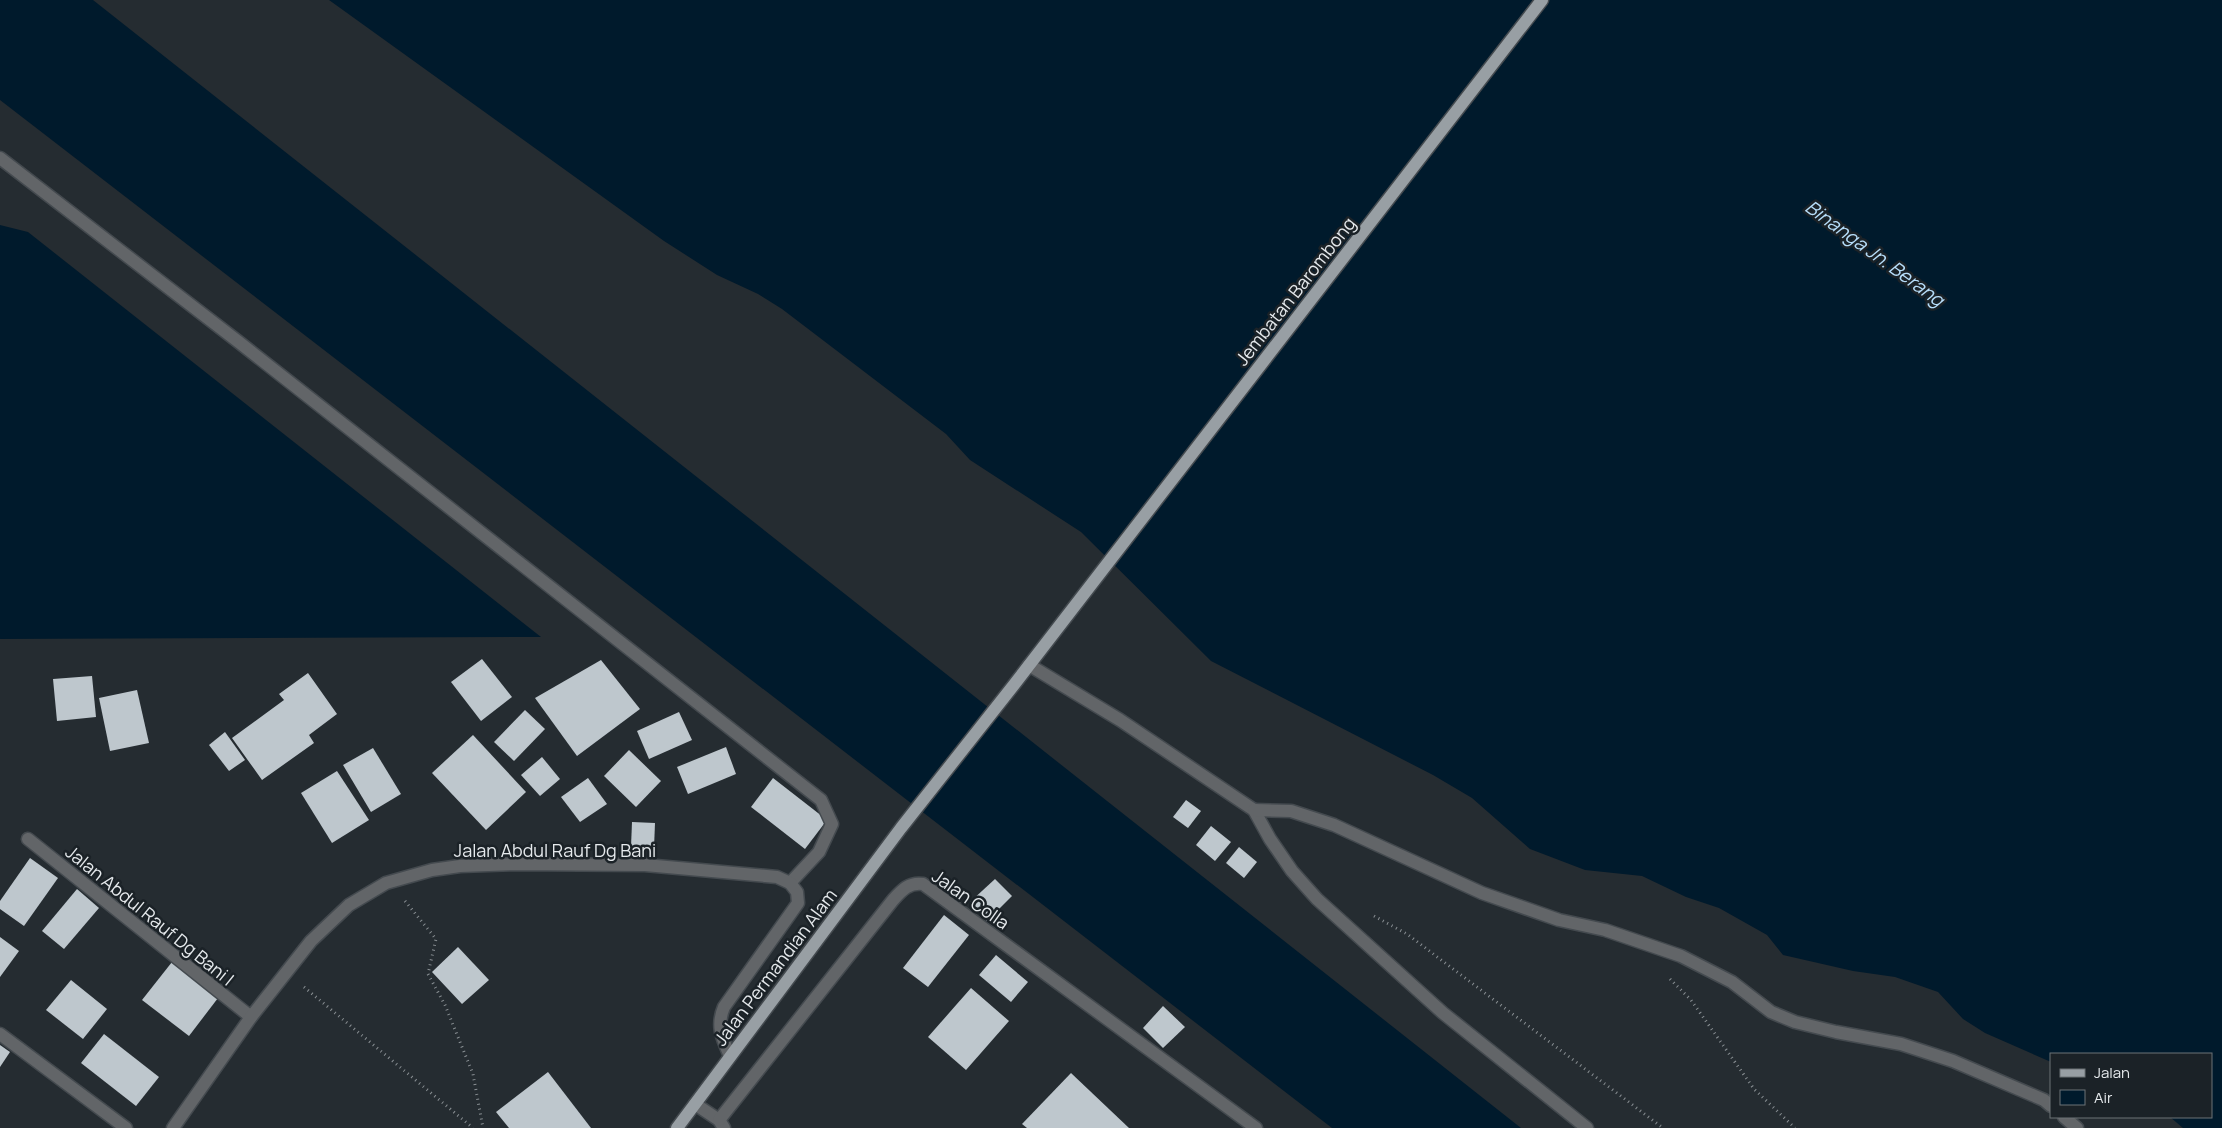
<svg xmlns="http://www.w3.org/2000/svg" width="2222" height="1128" viewBox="0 0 2222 1128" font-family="Manrope,sans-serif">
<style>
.water{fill:#001a2c}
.building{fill:#bec7cd}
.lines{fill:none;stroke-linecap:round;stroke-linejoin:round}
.minor-casing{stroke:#444a4f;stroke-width:15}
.major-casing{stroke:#444a4f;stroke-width:15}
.path{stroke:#898f93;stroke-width:3;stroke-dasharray:1 4;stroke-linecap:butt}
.minor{stroke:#626568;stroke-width:12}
.major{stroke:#989fa4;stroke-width:12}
.labels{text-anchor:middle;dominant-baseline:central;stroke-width:5;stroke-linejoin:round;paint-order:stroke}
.street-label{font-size:18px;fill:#e5e9ec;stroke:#1b2227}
.water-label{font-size:19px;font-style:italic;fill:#b6ddf9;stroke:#1b2227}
</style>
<rect width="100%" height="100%" fill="#252c31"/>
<!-- water -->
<g class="water">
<polygon points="0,0 93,0 1521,1128 1332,1128 0,100"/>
<polygon points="329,0 2222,0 2222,1128 2183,1128 2170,1117 2211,1117 2211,1054 2051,1054 2051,1062 1985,1033 1963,1019 1938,992 1895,977 1853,971 1783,955 1767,935 1719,908 1686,897 1642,876 1585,870 1530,849 1472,798 1433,775 1211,661 1081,532 970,460 946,434 782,309 758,294 717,275 664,241"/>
<polygon points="0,225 28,232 541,637 0,639"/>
</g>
<!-- building -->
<g class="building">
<polygon points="482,659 512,697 481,721 451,682"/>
<polygon points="601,660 640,709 577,756 535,698"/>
<polygon points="308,673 337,714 309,735 314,743 262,780 232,738 284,700 279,694"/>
<polygon points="92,676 96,717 57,721 53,679"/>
<polygon points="137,690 149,743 110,751 99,698"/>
<polygon points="525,710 545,729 514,761 494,742"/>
<polygon points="679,712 692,740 649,759 637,731"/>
<polygon points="225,732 245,760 229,771 209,745"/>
<polygon points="473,735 526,792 486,830 432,773"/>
<polygon points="726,747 736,774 688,794 677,767"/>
<polygon points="373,748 401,794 371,812 343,765"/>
<polygon points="629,750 661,781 636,807 604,776"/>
<polygon points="542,757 560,779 540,796 521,775"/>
<polygon points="337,771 369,820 332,843 301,793"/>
<polygon points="588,778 607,804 580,822 561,797"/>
<polygon points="773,778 827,820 805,849 751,807"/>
<polygon points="1186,800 1201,811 1188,828 1173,817"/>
<polygon points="632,822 655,823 654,848 631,847"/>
<polygon points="1211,826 1231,842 1215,861 1196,845"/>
<polygon points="1239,847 1257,862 1244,878 1226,863"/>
<polygon points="30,858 58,878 24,926 0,909 0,901"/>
<polygon points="995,879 1012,896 987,921 970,902"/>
<polygon points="77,889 99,908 64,949 42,931"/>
<polygon points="944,915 969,935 928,987 903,968"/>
<polygon points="0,937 19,951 0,977"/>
<polygon points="458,947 489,980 462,1004 432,972"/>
<polygon points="996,955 1028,982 1011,1002 979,975"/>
<polygon points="172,962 218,998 189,1036 142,1000"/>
<polygon points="71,980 107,1009 83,1039 46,1010"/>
<polygon points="971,988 1009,1021 966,1070 928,1037"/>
<polygon points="1163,1006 1185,1027 1163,1048 1143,1028"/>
<polygon points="104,1034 159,1077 136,1106 81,1063"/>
<polygon points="0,1045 10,1052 0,1067"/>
<polygon points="548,1072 591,1128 509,1128 496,1112"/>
<polygon points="1071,1073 1129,1128 1027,1128 1022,1124"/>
</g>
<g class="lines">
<!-- minor casing -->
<g class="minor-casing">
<g id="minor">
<polyline points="0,158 240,343 821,800 832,824 819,852 790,883"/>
<polyline points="1029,665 1120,720 1254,810 1270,839 1292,871 1317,899 1443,1013 1587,1128"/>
<polyline points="1254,810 1291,811 1334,825 1482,893 1559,920 1605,930 1681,956 1732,982 1771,1012 1795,1022 1836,1032 1901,1044 1953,1061 2044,1100 2051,1106"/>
<polyline points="28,839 251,1017"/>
<polyline points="0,1034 126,1128"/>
<polyline points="695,1104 719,1120 724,1128"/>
<polyline points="2064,1117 2077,1128"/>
<path d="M719 1120 893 900C902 890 909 882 923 884L1256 1128"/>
<path d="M173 1128 251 1017 311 941 349 905 386 883 432 870 460 866 514 864 645 865 777 877 790 883 797 892 798 903 724 1007C716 1026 722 1038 730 1056"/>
</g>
</g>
<!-- major casing -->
<g class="major-casing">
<polyline id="major" points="677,1128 901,828 1013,686 1542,0"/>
</g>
<!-- path -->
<g class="path">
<polyline points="405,901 436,939 428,974 445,1005 473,1074 483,1128"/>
<polyline points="1374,916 1407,934 1663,1128"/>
<polyline points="1670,979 1691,1000 1754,1089 1795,1128"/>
<polyline points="304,987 473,1128"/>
</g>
<!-- minor -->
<use href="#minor" class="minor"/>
<!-- major -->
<use href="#major" class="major"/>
</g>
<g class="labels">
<!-- street labels -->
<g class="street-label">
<text transform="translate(1295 291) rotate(-52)">Jembatan Barombong</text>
<text x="555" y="850">Jalan Abdul Rauf Dg Bani</text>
<text transform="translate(971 899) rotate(35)">Jalan Colla</text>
<text transform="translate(150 915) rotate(39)">Jalan Abdul Rauf Dg Bani I</text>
<text transform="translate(775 967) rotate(-53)">Jalan Permandian Alam</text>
</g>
<!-- water labels -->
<g class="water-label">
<text transform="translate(1875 253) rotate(36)">Binanga Jn. Berang</text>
</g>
</g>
<!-- legend -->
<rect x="2050" y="1053" width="162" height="65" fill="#1b2227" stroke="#6c7276"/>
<rect x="2060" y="1069" width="25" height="8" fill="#989fa4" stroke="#6c7276"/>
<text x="2094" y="1078" font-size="15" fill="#e5e9ec">Jalan</text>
<rect x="2060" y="1090" width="25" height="15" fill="#001a2c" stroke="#6c7276"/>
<text x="2094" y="1103" font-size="15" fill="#e5e9ec">Air</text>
</svg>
